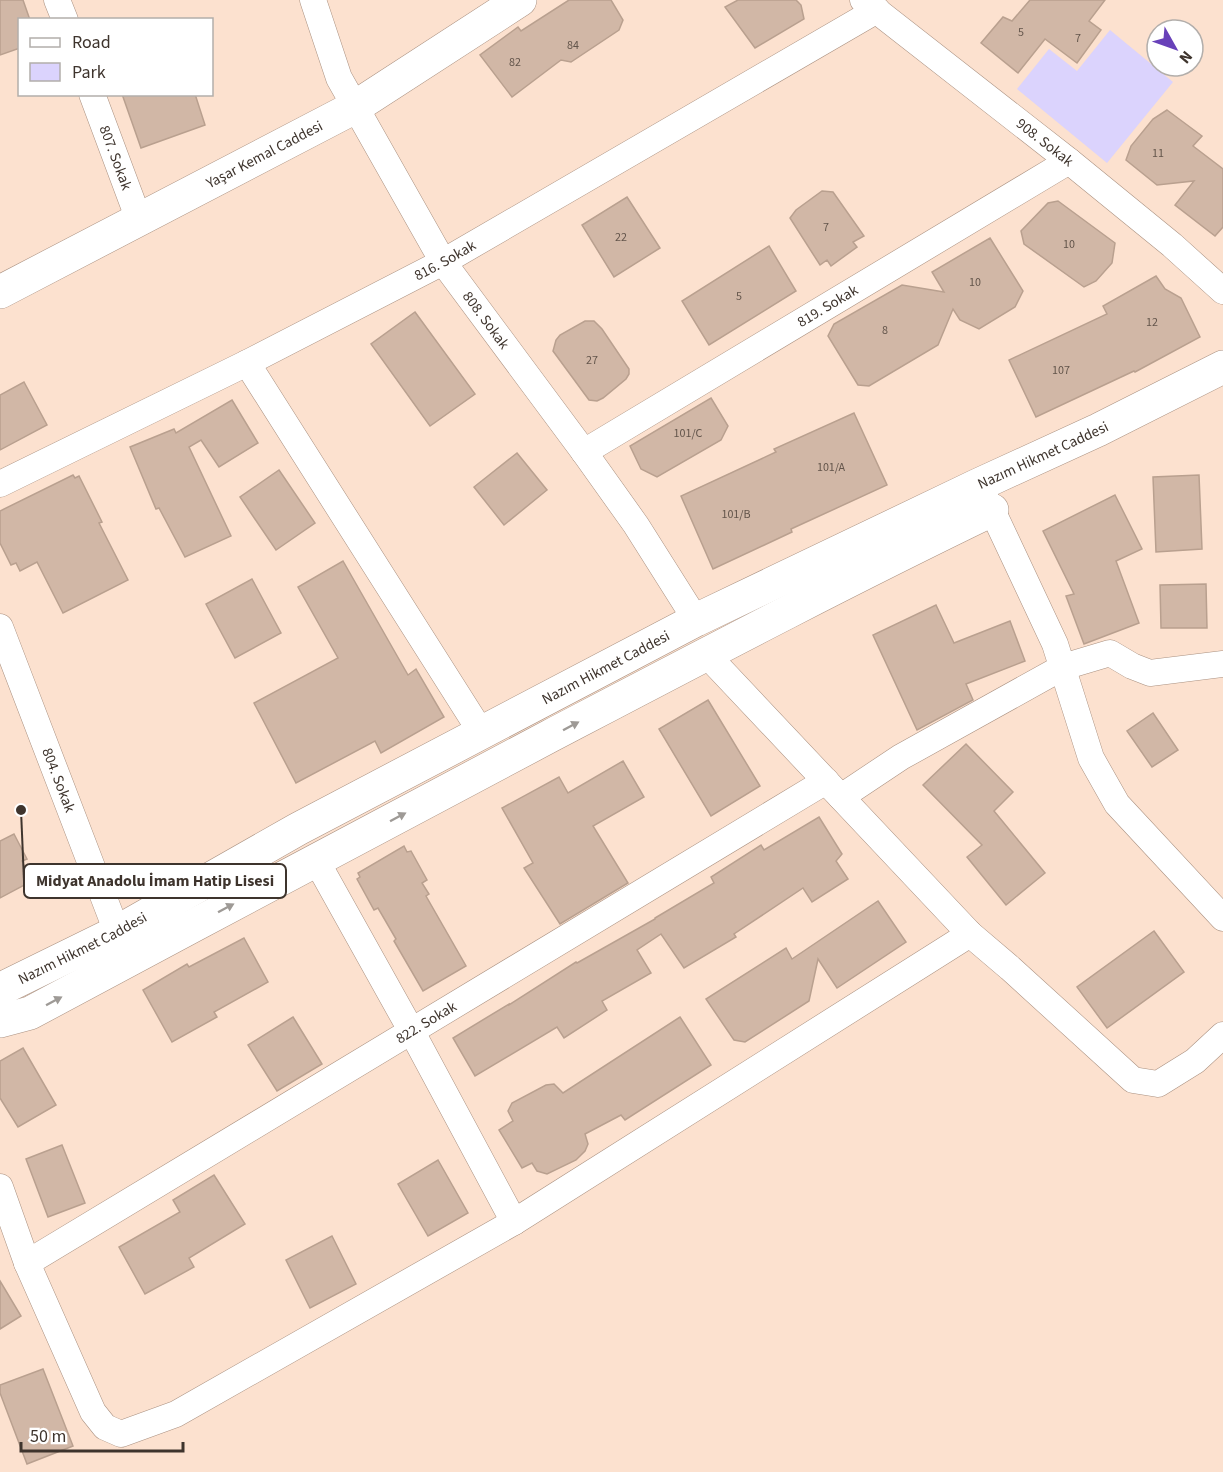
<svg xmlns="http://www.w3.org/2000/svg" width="1223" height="1472" viewBox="0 0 1223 1472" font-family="'Source Sans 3',sans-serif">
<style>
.green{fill:#dbd3fd}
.building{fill:#d1b7a6;stroke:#b9a08f;stroke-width:1.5}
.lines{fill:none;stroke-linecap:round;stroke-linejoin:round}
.street-casing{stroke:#aa9181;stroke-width:27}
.secondary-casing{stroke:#aa9181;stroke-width:34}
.street{stroke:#fff;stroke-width:26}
.secondary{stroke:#fff;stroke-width:33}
.oneway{fill:#9e9a96}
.labels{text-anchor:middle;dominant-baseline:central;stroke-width:5;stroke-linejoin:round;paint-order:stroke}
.number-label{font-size:12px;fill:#63554b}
.street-label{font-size:15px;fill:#3e342d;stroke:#fff}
.leader{fill:none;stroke:#3e342d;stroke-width:2}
.callout-dot{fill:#3e342d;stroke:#fff;stroke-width:2}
.callout{fill:#fff;stroke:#3e342d;stroke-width:2}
.callout-label{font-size:16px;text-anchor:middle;font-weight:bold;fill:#3e342d}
</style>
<rect width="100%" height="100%" fill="#fce1cf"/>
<!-- green -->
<polygon class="green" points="1110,30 1173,82 1107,163 1017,89 1049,49 1077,71"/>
<!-- building -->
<g class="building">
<polygon points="0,0 23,0 30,20 20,20 20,48 0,55"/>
<polygon points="569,0 611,0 623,20 619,30 571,62 561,60 512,97 480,55 518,27 521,31"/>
<polygon points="738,0 796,0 801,5 804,19 755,48 725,7"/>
<polygon points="1030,0 1105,0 1089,21 1101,30 1077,63 1045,39 1018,73 981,43 1003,17 1012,21"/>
<polygon points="122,94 195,94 205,125 141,148"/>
<polygon points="1167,110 1202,136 1193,146 1223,169 1223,227 1215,236 1175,205 1194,181 1157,185 1126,160 1131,146 1153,119"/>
<polygon points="822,191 833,192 864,236 853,242 857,247 831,266 827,260 820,265 790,218 796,210"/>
<polygon points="627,197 660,248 614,277 582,225"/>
<polygon points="1058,201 1115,243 1112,263 1096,281 1084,287 1024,244 1021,231 1048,203"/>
<polygon points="990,238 1023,291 1015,307 979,329 960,320 953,309 938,345 869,386 858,385 828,336 834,324 902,285 944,292 932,272"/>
<polygon points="769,246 796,291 709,345 682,301"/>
<polygon points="1156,276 1165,289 1181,298 1200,337 1135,372 1134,371 1036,417 1009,360 1107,314 1103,306"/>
<polygon points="415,312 475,394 430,426 371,344"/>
<polygon points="585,321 594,321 602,329 629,369 629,374 626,379 603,398 597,401 589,400 553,351 556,340 560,335"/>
<polygon points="24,382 47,425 0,450 0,395"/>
<polygon points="711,398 728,426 721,440 657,477 641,469 630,446"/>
<polygon points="232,400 258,443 219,467 201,440 189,447 231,536 185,557 159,508 156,509 130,447 174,429 176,433"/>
<polygon points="854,413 887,485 791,529 792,532 713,569 681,496 776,452 774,449"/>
<polygon points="517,453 547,490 504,525 474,487"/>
<polygon points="279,470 315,523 276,550 240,497"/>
<polygon points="73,475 75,478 79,476 102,522 99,523 128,580 63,613 37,562 20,571 16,563 11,565 0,543 0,511"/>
<polygon points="1199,475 1202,549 1156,552 1153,477"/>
<polygon points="1115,495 1142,549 1116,561 1139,623 1084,644 1066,596 1074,594 1043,531"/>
<polygon points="343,561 408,675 416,669 444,717 381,753 375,741 296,783 254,703 338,658 298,587"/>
<polygon points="252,579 281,633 235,658 206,604"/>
<polygon points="1206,584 1207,628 1161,628 1160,585"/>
<polygon points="936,605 954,643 1010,621 1025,661 966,684 973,700 917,730 873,635"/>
<polygon points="708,700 760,786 711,816 659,729"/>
<polygon points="1153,713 1178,750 1152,767 1127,731"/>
<polygon points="966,744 1013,792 994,811 1045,873 1006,905 967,857 982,845 923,785"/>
<polygon points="623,761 644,797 593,826 628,883 560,924 524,868 533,863 502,808 559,777 568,793"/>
<polygon points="819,817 842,854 836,861 848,879 812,902 803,888 734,934 736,937 684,968 661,934 637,950 651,973 602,1001 607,1010 564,1038 557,1027 475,1076 453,1038 509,1004 509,1005 576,962 577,963 655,919 655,918 714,883 711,877 761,845 764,850"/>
<polygon points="14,834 27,859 22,861 32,881 0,898 0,841"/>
<polygon points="404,846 407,852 411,851 427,880 422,883 429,894 426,896 466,966 423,991 394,941 396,939 378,908 374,910 357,879 360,877 358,873"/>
<polygon points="878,901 906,942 837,988 818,959 809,1001 745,1042 734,1040 706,999 786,948 792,959"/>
<polygon points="1154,931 1184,972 1107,1028 1077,987"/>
<polygon points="244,938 268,982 214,1012 217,1017 172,1042 143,990 187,964 189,967"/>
<polygon points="293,1017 322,1064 277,1091 248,1045"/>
<polygon points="680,1017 711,1065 625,1120 621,1115 585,1134 588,1144 585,1151 576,1160 547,1174 537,1171 532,1163 522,1168 499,1130 513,1121 508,1111 512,1103 546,1085 554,1084 563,1093"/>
<polygon points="23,1048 56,1105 18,1127 0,1098 0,1061"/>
<polygon points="62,1145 85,1203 48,1217 26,1159"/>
<polygon points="438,1160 468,1213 428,1236 398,1184"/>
<polygon points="214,1175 245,1224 189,1258 194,1267 145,1294 119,1247 180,1212 173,1200"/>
<polygon points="332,1236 356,1284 310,1308 286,1260"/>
<polygon points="0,1281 21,1316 0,1329"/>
<polygon points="43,1369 73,1446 27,1464 0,1393 0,1385"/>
</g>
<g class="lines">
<!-- street casing -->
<g class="street-casing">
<g id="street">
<polyline points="57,0 65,20"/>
<path id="s1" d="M313 0 339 78 443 262 584 452 636 525 696 620"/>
<path id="s2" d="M863 0 1069 161 1172 245 1223 291"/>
<path id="s3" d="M92 94 139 220"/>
<polyline points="247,363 481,732"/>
<path id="s4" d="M584 452 1069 161"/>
<path id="s5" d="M0 484 247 363 443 262 877 10"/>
<polyline points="983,494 992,510 1055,644 1091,758 1117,804 1223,918"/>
<path id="s6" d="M0 627 117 932"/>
<polyline points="706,654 970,934 1010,968 1133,1080 1158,1084 1195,1061 1223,1035"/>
<polyline points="841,797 901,757 1063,667 1110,653 1132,666 1150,673 1223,664"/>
<polyline points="316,860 412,1032 514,1222"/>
<polyline points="0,1187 27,1263 93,1412 105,1427 121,1434 176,1414 514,1222 970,934"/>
<path id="s7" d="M27 1263 826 781"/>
</g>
</g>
<!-- secondary casing -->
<g class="secondary-casing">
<g id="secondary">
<path id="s8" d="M0 292 355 107 520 0"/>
<path id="s9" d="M0 991 9 985 117 932 298 829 696 620 978 485 1098 430 1223 367"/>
<path d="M0 1021 30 1013C203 920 377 828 550 736 697 659 843 582 992 510"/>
</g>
</g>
<!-- street -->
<use href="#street" class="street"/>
<!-- secondary -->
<use href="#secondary" class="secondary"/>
</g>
<!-- one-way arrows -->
<defs><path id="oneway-solid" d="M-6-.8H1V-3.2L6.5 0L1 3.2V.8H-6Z" transform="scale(1.5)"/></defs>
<g class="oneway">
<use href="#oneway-solid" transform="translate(571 726) rotate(-28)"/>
<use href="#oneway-solid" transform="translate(398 817) rotate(-28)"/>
<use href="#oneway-solid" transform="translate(226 908) rotate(-28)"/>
<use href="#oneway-solid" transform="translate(54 1001) rotate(-28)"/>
</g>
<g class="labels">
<!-- number labels -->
<g class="number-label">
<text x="1021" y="32">5</text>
<text x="1078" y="38">7</text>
<text x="573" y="45">84</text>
<text x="515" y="62">82</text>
<text x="1158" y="153">11</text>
<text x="826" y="227">7</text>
<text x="621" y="237">22</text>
<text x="1069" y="244">10</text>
<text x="975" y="282">10</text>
<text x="739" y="296">5</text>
<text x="1152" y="322">12</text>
<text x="885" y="330">8</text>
<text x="592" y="360">27</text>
<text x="1061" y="370">107</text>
<text x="688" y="433">101/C</text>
<text x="831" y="467">101/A</text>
<text x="736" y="514">101/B</text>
</g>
<!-- street labels -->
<g class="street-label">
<text stroke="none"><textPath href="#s2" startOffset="231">908. Sokak</textPath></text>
<text stroke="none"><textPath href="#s8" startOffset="298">Yaşar Kemal Caddesi</textPath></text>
<text stroke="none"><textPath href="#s3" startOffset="68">807. Sokak</textPath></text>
<text stroke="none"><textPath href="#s5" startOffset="498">816. Sokak</textPath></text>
<text stroke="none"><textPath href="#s4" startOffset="284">819. Sokak</textPath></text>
<text stroke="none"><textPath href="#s1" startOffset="366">808. Sokak</textPath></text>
<text stroke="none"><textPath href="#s9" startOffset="1173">Nazım Hikmet Caddesi</textPath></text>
<text stroke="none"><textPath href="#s9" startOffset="687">Nazım Hikmet Caddesi</textPath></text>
<text stroke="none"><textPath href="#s6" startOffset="164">804. Sokak</textPath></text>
<text stroke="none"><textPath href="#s9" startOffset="93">Nazım Hikmet Caddesi</textPath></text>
<text stroke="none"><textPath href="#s7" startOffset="466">822. Sokak</textPath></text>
</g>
</g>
<!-- callouts -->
<path class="leader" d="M21 810L24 881"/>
<circle class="callout-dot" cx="21" cy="810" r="6"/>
<rect class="callout" x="24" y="864" width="262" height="34" rx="6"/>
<g class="callout-label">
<text x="155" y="886">Midyat Anadolu İmam Hatip Lisesi</text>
</g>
<!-- legend -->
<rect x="18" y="18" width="195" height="78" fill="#ffffff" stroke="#b2aeab" stroke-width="1.5"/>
<rect x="30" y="38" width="30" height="9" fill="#ffffff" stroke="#b2aeab" stroke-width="1.5"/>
<text x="72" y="48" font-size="18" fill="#3e342d">Road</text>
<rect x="30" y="63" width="30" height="18" fill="#dbd3fd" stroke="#b2aeab" stroke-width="1.5"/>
<text x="72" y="78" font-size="18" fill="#3e342d">Park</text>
<!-- north arrow -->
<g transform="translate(1175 48) rotate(130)"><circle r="28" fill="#ffffff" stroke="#b2aeab" stroke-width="1.5"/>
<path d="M0-4.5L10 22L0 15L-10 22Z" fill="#6841b9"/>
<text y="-9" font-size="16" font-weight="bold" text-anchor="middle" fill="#3e342d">N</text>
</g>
<!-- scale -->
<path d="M21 1442v9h162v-9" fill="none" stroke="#3e342d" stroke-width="3"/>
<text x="30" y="1442" font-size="18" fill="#3e342d" stroke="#ffffff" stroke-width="4.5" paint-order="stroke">50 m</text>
</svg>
